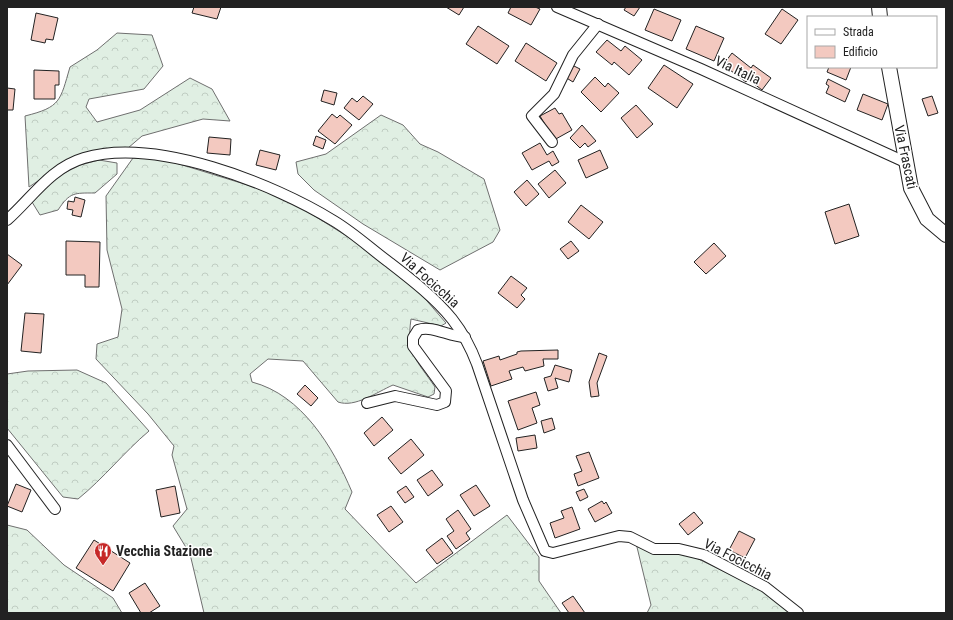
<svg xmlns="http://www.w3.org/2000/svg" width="953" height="620" viewBox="0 0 953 620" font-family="'Roboto Condensed',sans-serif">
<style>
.forest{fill:url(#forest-crowns);stroke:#6f6f6f}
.building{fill:#f3c9c0;stroke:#222}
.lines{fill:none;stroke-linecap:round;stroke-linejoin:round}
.minor-casing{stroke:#222;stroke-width:12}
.secondary-casing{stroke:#222;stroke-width:16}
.minor{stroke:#fff;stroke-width:10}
.secondary{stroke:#fff;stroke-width:14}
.labels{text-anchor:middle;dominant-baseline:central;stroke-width:3;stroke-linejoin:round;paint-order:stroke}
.street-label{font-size:14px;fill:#222;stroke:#fff}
.poi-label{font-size:14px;font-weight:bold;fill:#222;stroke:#fff;text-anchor:start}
</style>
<defs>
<pattern id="forest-crowns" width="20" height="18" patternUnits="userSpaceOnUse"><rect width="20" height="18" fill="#e0efe3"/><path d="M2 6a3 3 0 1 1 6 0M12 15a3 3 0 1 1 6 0" fill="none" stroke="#c0cdc2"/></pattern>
</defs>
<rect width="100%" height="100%" fill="#fff"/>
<!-- forest -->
<g class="forest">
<path d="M117 33 152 35 163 66 144 89 89 99 86 107 97 122 140 110 190 78 212 89 230 121 203 119 142 136 128 148 104 149 72 158 29 187 25 116C61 107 60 101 70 67L97 50Z"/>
<polygon points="381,115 403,125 420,144 438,152 484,179 500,230 493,242 440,270 363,224 314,190 298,174 296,162 326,154"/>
<path d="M133 158 163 159 254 187 294 203 353 240 421 294 446 323 441 326 411 319C406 354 416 359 435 387L434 394 428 397 393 385C377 392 355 408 338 402L303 361 268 359 250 374 252 382C302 395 333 447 352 492L345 509 416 583 507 515 539 557V581L561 613H204L190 554 173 526 187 509 172 455 174 446 148 414 96 359 97 344 118 337 122 309 107 250 106 196Z"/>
<path d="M99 160 117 163V174L95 193C74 193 70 192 58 210L40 215 32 202 56 177 80 165Z"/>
<path d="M77 370 106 383 149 431C124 452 104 478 78 499L63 497 7 428V374L28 371Z"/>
<polygon points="7,525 27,530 64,565 113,598 122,613 7,613"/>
<polygon points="636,543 684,552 770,594 793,613 647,613 651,605"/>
</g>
<!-- building -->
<g class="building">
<polygon points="194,7 221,7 217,19 192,13"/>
<polygon points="446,7 464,7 459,15"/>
<polygon points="511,7 535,7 540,9 531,25 508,13"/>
<polygon points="626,7 640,7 634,16 624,10"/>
<polygon points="654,9 681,20 672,41 645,30"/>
<polygon points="782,9 798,20 781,44 765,34"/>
<polygon points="36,13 58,18 53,40 46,39 45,43 31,40"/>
<polygon points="478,26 509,46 497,64 466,44"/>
<polygon points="696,26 724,38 714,61 686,49"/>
<polygon points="607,40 621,51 625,46 642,60 629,75 614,62 612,65 596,52"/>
<polygon points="526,43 557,63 546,81 515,61"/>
<polygon points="732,53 751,68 753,65 771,78 762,90 748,79 746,82 726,67 729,63 726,61"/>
<polygon points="572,65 580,69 573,82 565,77"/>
<polygon points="664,65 693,84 677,108 648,88"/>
<polygon points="829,67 851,67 846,80 827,72"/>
<polygon points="34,70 59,71 59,85 55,85 55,99 34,99"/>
<polygon points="595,77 605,87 608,83 619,93 601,112 581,92"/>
<polygon points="828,79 850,90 845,102 826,93 829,86 826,84"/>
<polygon points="7,88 15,89 13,110 7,110"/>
<polygon points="324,90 337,93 334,105 321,101"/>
<polygon points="863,94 888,104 882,120 857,110"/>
<polygon points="363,96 373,104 359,120 344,108 352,98 357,102"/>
<polygon points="932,96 938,113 928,116 922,99"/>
<polygon points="636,105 653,124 637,138 621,118"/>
<polygon points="555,108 559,114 562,113 572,130 554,140 540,116"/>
<polygon points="332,114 337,118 340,115 352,125 335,144 318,131"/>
<polygon points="582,125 596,141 588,147 585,143 580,148 570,138"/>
<polygon points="316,136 326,140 323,149 313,145"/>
<polygon points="209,137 231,139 230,155 207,153"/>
<polygon points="540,143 547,155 553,151 559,162 552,166 549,161 532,170 522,153"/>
<polygon points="260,150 280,155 276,170 256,165"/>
<polygon points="600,150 608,168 586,178 578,160"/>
<polygon points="555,170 566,183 549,198 538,184"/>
<polygon points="527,180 539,194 526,206 514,192"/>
<polygon points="75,197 85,200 81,217 72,215 73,210 67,209 68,201 74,202"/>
<polygon points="849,204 859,236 835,244 825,212"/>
<polygon points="581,205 603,222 589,239 568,222"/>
<polygon points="66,241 100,242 99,287 85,287 85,275 66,275"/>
<polygon points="571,241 579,251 568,259 560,249"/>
<polygon points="714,243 726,256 706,274 694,262"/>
<polygon points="7,254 22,265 7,285"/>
<polygon points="511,276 527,288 521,295 525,299 517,308 498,293"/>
<polygon points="25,313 44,314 41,353 21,351"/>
<polygon points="558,350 558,359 543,359 544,366 525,371 523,367 509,371 512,379 491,386 483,361 499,356 500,360 517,354 517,352 521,351"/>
<polygon points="599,353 607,356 597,383 599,396 591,397 589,382"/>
<polygon points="555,365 572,370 569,382 555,378 558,388 548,391 544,378 551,376"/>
<polygon points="305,385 318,398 311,406 297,394"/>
<polygon points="536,392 540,405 532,408 537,423 518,430 508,401"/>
<polygon points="382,417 393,430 374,446 364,433"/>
<polygon points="552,418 555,429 544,433 541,421"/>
<polygon points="535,435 537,448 518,451 516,438"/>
<polygon points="411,439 424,455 401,474 388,458"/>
<polygon points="589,452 599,478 578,486 574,474 582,471 576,456"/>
<polygon points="432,470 443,485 428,496 417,480"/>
<polygon points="16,484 31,490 22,512 7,506"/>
<polygon points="476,485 490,506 474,516 460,495"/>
<polygon points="175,486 180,513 161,517 156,490"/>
<polygon points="406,486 414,497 405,503 397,492"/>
<polygon points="584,489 588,497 580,501 576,492"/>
<polygon points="602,501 604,504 606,502 612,513 595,522 588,509"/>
<polygon points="391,506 403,522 389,532 377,515"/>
<polygon points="572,507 580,529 555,538 550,523 564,518 561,511"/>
<polygon points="458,510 471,529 466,533 470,539 456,549 447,536 454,531 446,519"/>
<polygon points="694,512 703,523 688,535 679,524"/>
<polygon points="739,531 755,539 745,558 729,550"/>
<polygon points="442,538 453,553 437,564 426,550"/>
<polygon points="94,540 130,563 113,591 76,568"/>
<polygon points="145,583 160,606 149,613 141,613 129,593"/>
<polygon points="573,596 585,613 569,613 562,603"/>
</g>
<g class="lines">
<!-- minor casing -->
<g class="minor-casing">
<g id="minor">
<polyline points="557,7 701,69 905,162"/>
<polyline points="552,142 532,116 554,94 573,55 598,24"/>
<path d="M7 220C32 198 50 168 84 158 156 137 272 183 334 221 354 233 371 249 390 263 412 280 435 298 452 319 463 333 471 348 477 364L523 500 545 551 553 553 619 536 630 537 654 549H679L704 555 765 587 798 613"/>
<path d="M367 403 395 396 437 405 445 402 446 391 413 346V338L418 330C433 325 449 337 465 337"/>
<polyline points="7,445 55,509"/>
</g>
</g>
<!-- secondary casing -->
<g class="secondary-casing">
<g id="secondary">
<polyline points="879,7 880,17"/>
<polyline points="889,67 911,188 927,219 946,235"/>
</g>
</g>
<!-- minor -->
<use href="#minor" class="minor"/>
<!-- secondary -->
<use href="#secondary" class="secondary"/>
</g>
<!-- icons -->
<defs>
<g id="restaurant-pin" transform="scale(0.9)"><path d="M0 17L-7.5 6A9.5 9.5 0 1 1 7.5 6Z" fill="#c62828" stroke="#fff"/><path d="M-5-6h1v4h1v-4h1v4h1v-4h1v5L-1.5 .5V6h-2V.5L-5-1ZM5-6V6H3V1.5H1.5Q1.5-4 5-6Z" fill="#fff"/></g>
</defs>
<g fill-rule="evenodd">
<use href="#restaurant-pin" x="103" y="551"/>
</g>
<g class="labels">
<!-- street labels -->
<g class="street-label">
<text transform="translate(738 70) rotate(25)">Via Italia</text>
<text transform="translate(906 157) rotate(78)">Via Frascati</text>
<text transform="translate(430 280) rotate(42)">Via Focicchia</text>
<text transform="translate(738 559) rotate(27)">Via Focicchia</text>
</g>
<!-- poi labels -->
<g class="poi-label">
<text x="116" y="551">Vecchia Stazione</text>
</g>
</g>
<!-- border -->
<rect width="953" height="620" fill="none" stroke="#222222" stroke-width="16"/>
<!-- legend -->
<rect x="807" y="16" width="130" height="52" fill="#ffffff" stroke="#a7a7a7"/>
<rect x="815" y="29" width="20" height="6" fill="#ffffff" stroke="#a7a7a7"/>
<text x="843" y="36" font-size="12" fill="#222222">Strada</text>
<rect x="815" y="46" width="20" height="12" fill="#f3c9c0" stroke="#a7a7a7"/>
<text x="843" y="56" font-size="12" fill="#222222">Edificio</text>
</svg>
